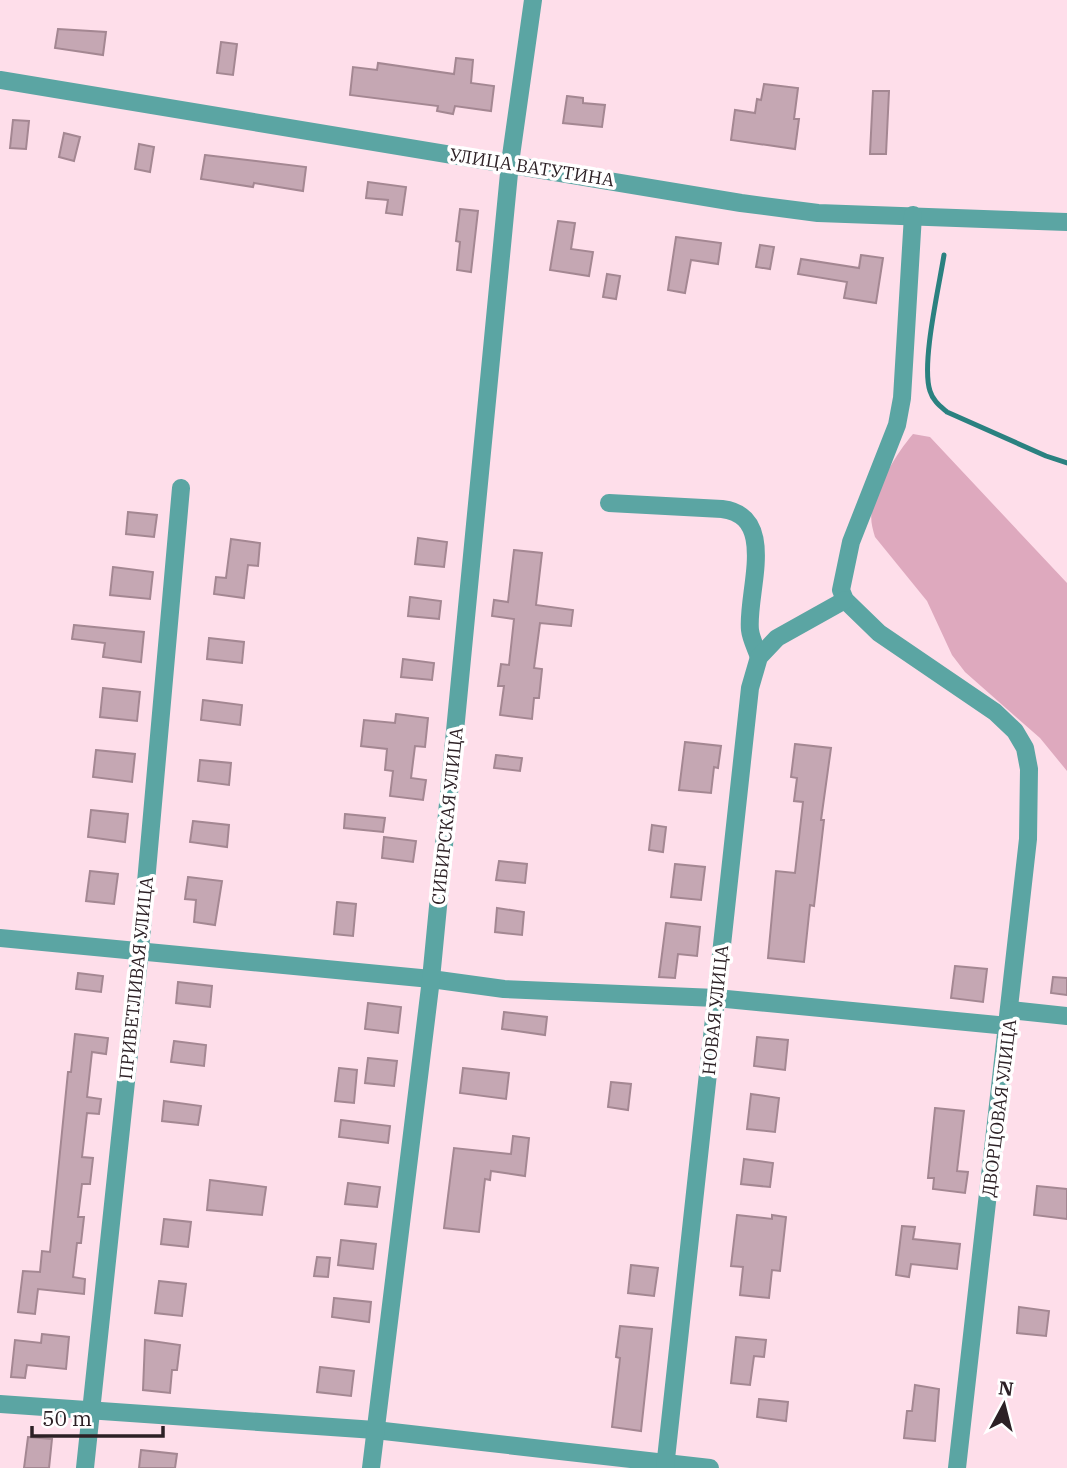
<svg xmlns="http://www.w3.org/2000/svg" width="1067" height="1468" viewBox="0 0 1067 1468" font-family="'IBM Plex Serif',serif">
<style>
.green{fill:#dea9be}
.lines{fill:none;stroke-linecap:round;stroke-linejoin:round}
.stream{stroke:#2b8180;stroke-width:5}
.building{fill:#c5a7b3;stroke:#a48792;stroke-width:2}
.minor{stroke:#5ba5a3;stroke-width:18}
.labels{text-anchor:middle;dominant-baseline:central;stroke-width:7;stroke-linejoin:round;paint-order:stroke}
.street-label{font-size:18px;fill:#2c2025;stroke:#fff}
</style>
<rect width="100%" height="100%" fill="#fedeea"/>
<!-- green -->
<path class="green" d="M913 434 930 437 1067 583V771L1040 738 965 672 952 655 927 601 875 537C872 527 870 519 872 509 879 483 896 454 913 434Z"/>
<g class="lines">
<!-- stream -->
<path class="stream" d="M944 255C939 287 921 364 930 391 933 401 940 406 947 412L1046 456 1067 463"/>
</g>
<!-- building -->
<g class="building">
<polygon points="58,29 106,32 103,55 55,48"/>
<polygon points="221,42 237,44 233,75 217,73"/>
<polygon points="456,58 473,60 471,83 494,86 491,111 455,106 453,114 437,111 438,106 350,95 353,67 377,70 378,63 454,74"/>
<polygon points="764,84 798,88 794,119 799,119 795,149 731,140 735,110 755,113 757,99 761,100"/>
<polygon points="873,91 889,91 886,154 870,154"/>
<polygon points="567,96 583,98 583,103 605,105 602,127 563,123"/>
<polygon points="13,120 29,121 26,149 10,148"/>
<polygon points="64,133 80,137 74,161 59,157"/>
<polygon points="139,144 154,147 150,172 135,169"/>
<polygon points="205,155 306,167 303,191 254,183 253,187 201,179"/>
<polygon points="368,182 406,187 402,215 386,213 388,200 366,198"/>
<polygon points="460,209 478,211 471,272 457,270 460,242 456,241"/>
<polygon points="558,221 575,223 571,249 593,252 589,276 550,270"/>
<polygon points="676,237 721,243 718,264 691,260 685,293 668,290"/>
<polygon points="760,245 774,247 770,269 756,267"/>
<polygon points="861,255 883,258 876,303 844,298 847,282 798,274 801,259 859,268"/>
<polygon points="607,274 620,276 616,299 603,297"/>
<polygon points="128,512 157,515 154,537 126,534"/>
<polygon points="418,538 447,542 444,567 415,564"/>
<polygon points="231,539 260,543 258,566 248,565 244,598 214,594 216,577 226,578"/>
<polygon points="514,550 542,553 536,605 573,610 571,626 540,623 534,668 542,669 539,698 534,698 532,719 500,715 504,686 498,686 501,664 509,665 514,619 492,616 494,600 508,602"/>
<polygon points="113,567 153,572 150,599 110,595"/>
<polygon points="410,597 441,601 439,619 408,616"/>
<polygon points="74,625 144,632 141,662 103,657 105,643 72,639"/>
<polygon points="209,638 244,642 242,663 207,659"/>
<polygon points="403,659 434,663 432,680 401,677"/>
<polygon points="103,688 140,692 137,721 100,717"/>
<polygon points="203,700 242,705 240,725 201,720"/>
<polygon points="396,714 428,718 425,747 415,746 411,778 426,780 423,800 390,796 393,771 385,770 387,749 361,746 364,720 395,723"/>
<polygon points="685,742 721,746 718,768 714,767 711,793 679,790"/>
<polygon points="795,744 831,748 821,820 824,820 814,906 810,905 804,962 768,958 776,871 795,873 803,802 794,801 797,778 791,777"/>
<polygon points="96,750 135,754 132,782 93,777"/>
<polygon points="496,755 522,758 520,771 494,768"/>
<polygon points="200,760 231,763 229,785 198,781"/>
<polygon points="91,810 128,814 125,842 88,837"/>
<polygon points="345,814 385,818 383,832 344,828"/>
<polygon points="193,821 229,825 227,847 190,842"/>
<polygon points="652,825 666,827 663,852 649,850"/>
<polygon points="384,837 416,841 413,862 382,858"/>
<polygon points="499,861 527,864 525,883 496,880"/>
<polygon points="675,864 705,867 701,900 671,897"/>
<polygon points="90,871 118,874 114,904 86,901"/>
<polygon points="188,877 222,881 215,925 194,922 196,900 185,899"/>
<polygon points="337,902 356,904 353,936 334,934"/>
<polygon points="497,908 524,912 522,935 495,932"/>
<polygon points="666,923 700,927 697,956 678,954 675,978 659,977"/>
<polygon points="955,966 987,969 983,1002 951,998"/>
<polygon points="78,973 103,976 101,992 76,989"/>
<polygon points="1053,977 1067,978 1067,995 1051,993"/>
<polygon points="178,982 212,986 210,1007 176,1003"/>
<polygon points="368,1003 401,1007 398,1033 365,1029"/>
<polygon points="504,1012 547,1017 545,1035 502,1029"/>
<polygon points="75,1034 108,1038 106,1054 92,1052 87,1097 101,1099 99,1114 87,1113 82,1157 93,1158 90,1184 82,1184 78,1217 84,1217 81,1243 77,1243 73,1277 85,1279 84,1294 38,1289 35,1314 18,1312 23,1271 40,1272 42,1251 50,1252 68,1072 71,1072"/>
<polygon points="757,1037 788,1040 785,1070 754,1066"/>
<polygon points="174,1041 206,1045 204,1066 171,1062"/>
<polygon points="368,1058 397,1061 394,1086 365,1083"/>
<polygon points="339,1068 357,1070 354,1103 335,1101"/>
<polygon points="463,1068 509,1073 506,1099 460,1093"/>
<polygon points="611,1082 631,1084 628,1110 608,1107"/>
<polygon points="751,1094 779,1098 775,1132 747,1129"/>
<polygon points="164,1101 201,1106 198,1125 162,1121"/>
<polygon points="935,1108 964,1111 957,1171 968,1172 965,1193 933,1189 934,1178 928,1178"/>
<polygon points="341,1120 390,1126 388,1143 339,1137"/>
<polygon points="513,1136 529,1138 525,1176 491,1171 490,1180 485,1179 479,1232 444,1228 454,1148 511,1154"/>
<polygon points="744,1159 773,1163 770,1187 741,1184"/>
<polygon points="210,1180 266,1187 262,1215 207,1210"/>
<polygon points="348,1183 380,1187 377,1207 345,1204"/>
<polygon points="1037,1186 1067,1189 1067,1219 1034,1215"/>
<polygon points="737,1215 772,1219 772,1215 786,1217 780,1271 772,1270 769,1298 740,1295 743,1267 731,1266"/>
<polygon points="164,1219 191,1222 188,1247 161,1244"/>
<polygon points="902,1226 915,1227 913,1239 960,1244 957,1269 911,1264 909,1277 896,1275"/>
<polygon points="341,1240 376,1244 373,1269 338,1265"/>
<polygon points="317,1257 330,1258 328,1277 314,1276"/>
<polygon points="631,1265 658,1268 654,1296 628,1293"/>
<polygon points="159,1281 186,1284 182,1316 155,1313"/>
<polygon points="334,1298 371,1302 369,1322 332,1317"/>
<polygon points="1019,1307 1049,1311 1046,1336 1017,1333"/>
<polygon points="620,1326 652,1329 641,1431 612,1427 620,1358 616,1357"/>
<polygon points="42,1334 69,1337 66,1369 27,1365 25,1378 11,1377 15,1340 41,1343"/>
<polygon points="736,1337 766,1340 764,1357 754,1356 750,1385 731,1383"/>
<polygon points="145,1340 180,1345 177,1370 172,1370 170,1393 143,1390"/>
<polygon points="320,1367 354,1371 351,1396 317,1392"/>
<polygon points="915,1385 939,1389 935,1441 904,1438 907,1411 912,1411"/>
<polygon points="759,1399 788,1402 786,1421 757,1417"/>
<polygon points="28,1437 52,1439 49,1468 24,1468"/>
<polygon points="141,1450 177,1454 175,1468 139,1468"/>
</g>
<g class="lines">
<!-- minor -->
<g class="minor">
<polyline points="0,80 741,203 818,213 1067,222"/>
<polyline points="913,215 902,398 897,425 851,542 841,590 845,600 879,633 995,712 1015,731 1025,748 1029,769 1028,839 957,1468"/>
<path d="M609 503 722 509C779 516 746 594 750 630 751 639 756 648 759 657"/>
<polyline points="0,938 431,979 504,989 716,998 1008,1026"/>
<polyline points="1010,1010 1067,1016"/>
<polyline points="0,1404 375,1430 710,1468"/>
<polyline points="85,1468 140,950 181,488"/>
<polyline points="371,1468 431,979 510,163 533,0"/>
<polyline points="665,1468 750,688 759,657 777,638 845,600"/>
</g>
</g>
<g class="labels">
<!-- street labels -->
<g class="street-label">
<text transform="translate(532 167) rotate(9)">УЛИЦА ВАТУТИНА</text>
<text transform="translate(447 816) rotate(-84)">СИБИРСКАЯ УЛИЦА</text>
<text transform="translate(136 978) rotate(-84)">ПРИВЕТЛИВАЯ УЛИЦА</text>
<text transform="translate(715 1010) rotate(-84)">НОВАЯ УЛИЦА</text>
<text transform="translate(999 1108) rotate(-83)">ДВОРЦОВАЯ УЛИЦА</text>
</g>
</g>
<!-- north arrow -->
<g transform="translate(1004 1405) rotate(7)" stroke="#ffffff" stroke-width="5" paint-order="stroke">
<path d="M0-5L12 26L0 18L-12 26Z" fill="#2c2025"/>
<text y="-10" font-size="19" font-weight="bold" text-anchor="middle" fill="#2c2025">N</text>
</g>
<!-- scale -->
<path d="M32 1426v10h131v-10" fill="none" stroke="#2c2025" stroke-width="3.5"/>
<text x="42" y="1426" font-size="21" fill="#2c2025" stroke="#ffffff" stroke-width="5" paint-order="stroke">50 m</text>
</svg>
